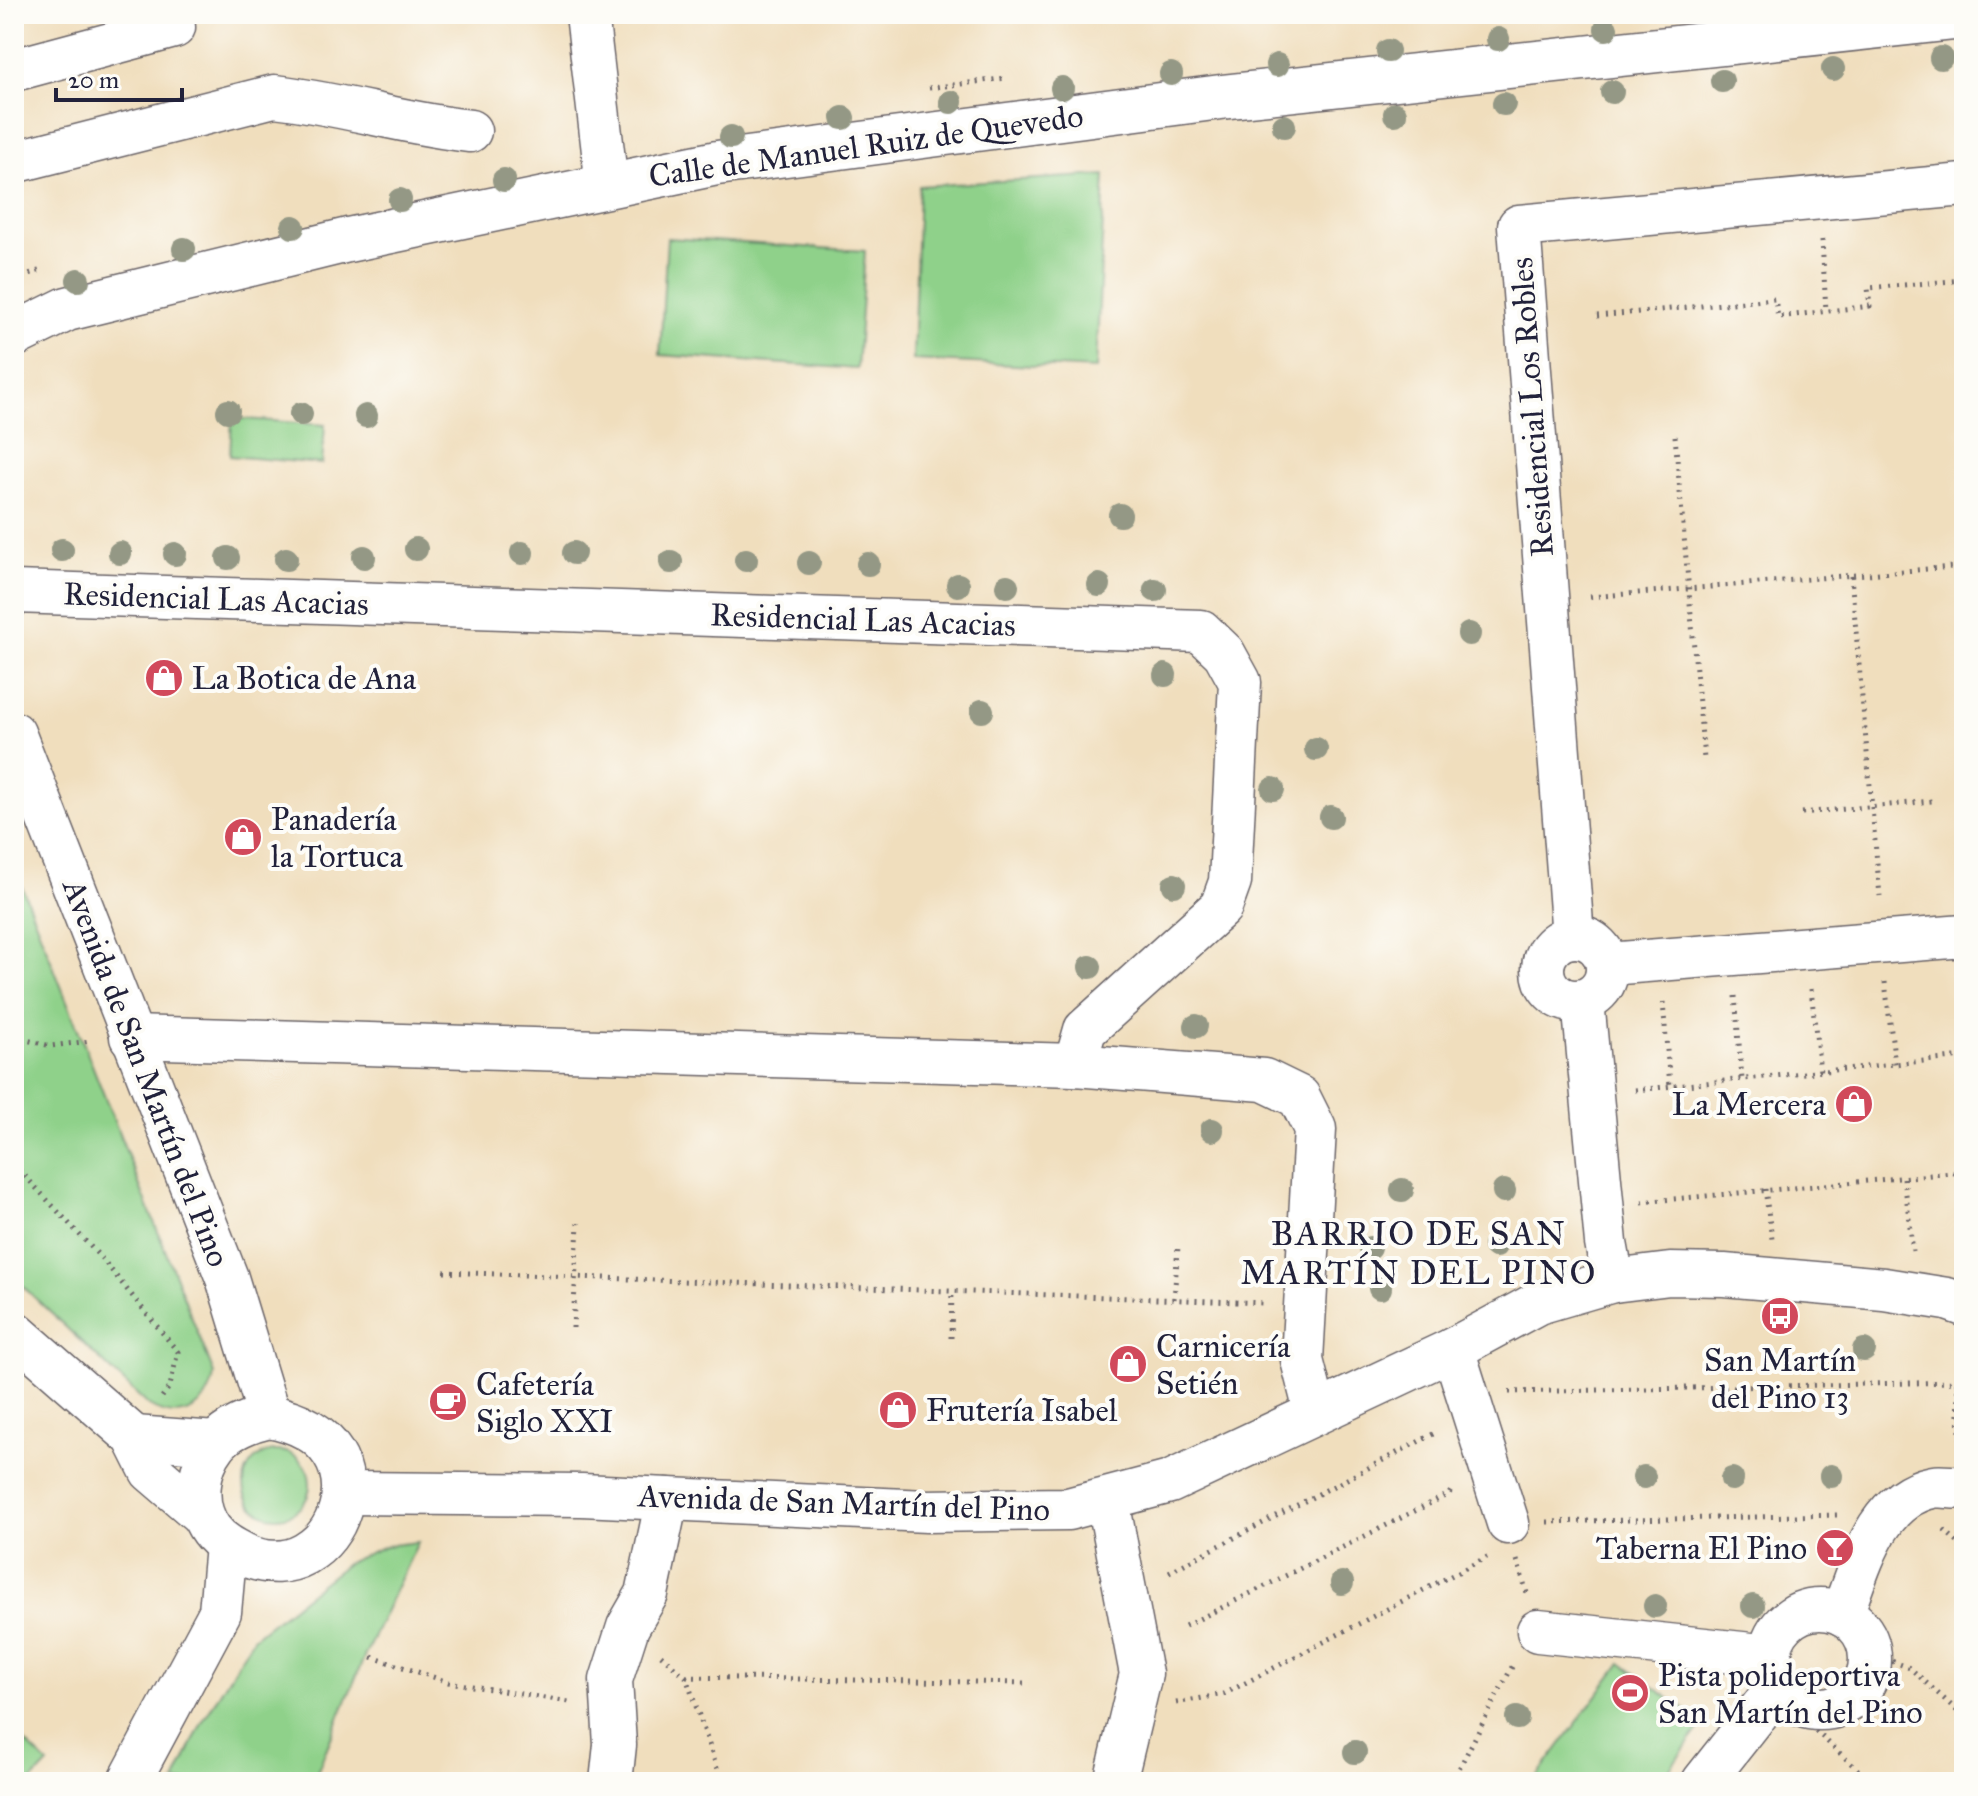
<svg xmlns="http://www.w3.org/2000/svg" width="1978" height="1796" viewBox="0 0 1978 1796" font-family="'IM FELL Great Primer',serif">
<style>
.green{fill:#8fd18a;stroke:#587a62;stroke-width:2}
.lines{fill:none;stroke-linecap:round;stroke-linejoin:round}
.minor-casing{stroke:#6a6468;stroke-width:45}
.secondary-casing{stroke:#6a6468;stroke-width:47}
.path{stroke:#6a6468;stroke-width:5;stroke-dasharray:2 6;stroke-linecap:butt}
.minor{stroke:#fff;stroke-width:42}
.secondary{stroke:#fff;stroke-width:44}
.tree{fill:#949885}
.labels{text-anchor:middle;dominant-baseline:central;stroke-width:8;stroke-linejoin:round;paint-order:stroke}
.street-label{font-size:32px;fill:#22223b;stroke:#fdfcf7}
.poi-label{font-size:32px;fill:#22223b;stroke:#fdfcf7;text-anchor:start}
.neighbourhood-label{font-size:34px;letter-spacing:2px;fill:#22223b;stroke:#fdfcf7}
</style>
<rect width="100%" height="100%" fill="#fdfcf7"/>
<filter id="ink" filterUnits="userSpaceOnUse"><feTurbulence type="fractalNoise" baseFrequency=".0125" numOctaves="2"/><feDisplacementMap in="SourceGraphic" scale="16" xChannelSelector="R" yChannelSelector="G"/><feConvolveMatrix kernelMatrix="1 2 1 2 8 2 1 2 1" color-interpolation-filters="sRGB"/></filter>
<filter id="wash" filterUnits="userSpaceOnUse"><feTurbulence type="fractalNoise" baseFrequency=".006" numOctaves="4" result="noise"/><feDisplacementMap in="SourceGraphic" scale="32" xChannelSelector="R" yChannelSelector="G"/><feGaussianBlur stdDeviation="1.8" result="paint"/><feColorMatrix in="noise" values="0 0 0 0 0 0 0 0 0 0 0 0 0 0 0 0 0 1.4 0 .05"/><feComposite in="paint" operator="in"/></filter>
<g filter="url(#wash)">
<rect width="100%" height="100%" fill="#f0debd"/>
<!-- green -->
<g class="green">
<polygon points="1105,175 1096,369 913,360 919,186"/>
<polygon points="667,238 865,251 857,369 660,355"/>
<polygon points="232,418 325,425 322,464 230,456"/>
<path d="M14 867 214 1374C210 1409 179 1424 149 1406L14 1278Z"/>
<circle cx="277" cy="1484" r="33"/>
<polygon points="418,1542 365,1655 313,1782 175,1782 200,1726 253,1638 349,1562 385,1546"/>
<polygon points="1621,1663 1703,1723 1660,1782 1533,1782"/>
<polygon points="14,1732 48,1764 31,1782 14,1782"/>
</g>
</g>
<g filter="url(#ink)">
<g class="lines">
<!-- minor casing -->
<g class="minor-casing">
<g id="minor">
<polyline points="587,14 607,186"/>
<polyline points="14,70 174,27"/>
<path d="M14 162 274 96C340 103 403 124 470 131"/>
<polyline points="14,592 1201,631 1224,653 1240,682 1230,882 1221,907 1085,1030 1075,1065"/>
<polyline points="14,733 227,1278 269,1416"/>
<circle cx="1575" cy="969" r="32"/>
<polyline points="1573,937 1519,226 1964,185"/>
<polyline points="1608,964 1964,936"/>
<polyline points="1583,1001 1606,1243 1613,1281"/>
<polyline points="131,1037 1075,1065 1264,1080 1299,1097 1315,1129 1302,1360 1315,1411"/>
<polyline points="14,1332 134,1437 151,1471 200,1513"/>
<polyline points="1453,1349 1508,1523"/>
<path d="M269 1416C399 1439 336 1596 245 1555 231 1548 220 1542 211 1530 193 1506 197 1468 216 1444 227 1429 251 1420 269 1416Z"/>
<polyline points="134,1437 216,1443"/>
<polyline points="345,1493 582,1495 927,1511 1068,1509 1170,1482 1453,1349 1538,1303 1613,1281 1670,1274 1724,1275 1884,1289 1947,1299 1964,1305"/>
<polyline points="1108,1501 1141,1674 1115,1782"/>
<circle cx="1820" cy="1659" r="50"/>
<path d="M1842 1614C1860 1567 1876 1498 1933 1487 1943 1485 1955 1489 1964 1487"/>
<polyline points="1538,1631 1770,1656"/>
<polyline points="129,1782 220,1612 226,1546"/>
<polyline points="611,1782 615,1745 611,1680 628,1627 647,1594 667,1499"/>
<polyline points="1703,1782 1778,1687"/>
</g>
</g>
<!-- secondary casing -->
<g class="secondary-casing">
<polyline id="secondary" points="14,335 67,309 348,240 717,163 1221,97 1964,17"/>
</g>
<!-- path -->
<g class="path">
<polyline points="929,88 1007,78"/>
<polyline points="1822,240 1826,311"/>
<polyline points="14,278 42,270"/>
<polyline points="1597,316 1775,299 1778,317 1870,306 1868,288 1964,280"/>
<polyline points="1675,436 1704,759"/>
<polyline points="1851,576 1880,896"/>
<polyline points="1590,597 1964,566"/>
<polyline points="1802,813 1932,801"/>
<polyline points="1961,978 1964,1001"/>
<polyline points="1885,982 1895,1064"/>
<polyline points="1811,989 1820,1072"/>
<polyline points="1735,996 1742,1079"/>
<polyline points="1663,1002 1670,1086"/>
<polyline points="14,1037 51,1046 90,1041"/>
<polyline points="1635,1090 1964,1057"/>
<polyline points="14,1164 103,1260 178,1352 170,1386 162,1397"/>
<polyline points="1904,1178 1913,1251"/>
<polyline points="1765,1189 1772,1239"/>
<polyline points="1642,1202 1964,1172"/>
<polyline points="444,1272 1264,1303"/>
<polyline points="1174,1299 1178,1247"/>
<polyline points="573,1328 578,1223"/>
<polyline points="951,1338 952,1291"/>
<polyline points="1509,1392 1957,1382 1961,1448"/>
<polyline points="1547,1522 1837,1515"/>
<polyline points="1944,1530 1964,1548"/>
<polyline points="1517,1560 1527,1593"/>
<polyline points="1169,1572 1437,1432"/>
<polyline points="1185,1626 1449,1494 1453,1487"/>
<polyline points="1870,1653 1910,1668 1964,1717"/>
<polyline points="661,1655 686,1677 720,1777"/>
<polyline points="372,1657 448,1682 569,1702"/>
<polyline points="686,1677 1026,1683"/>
<polyline points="1176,1703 1224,1694 1487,1557"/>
<polyline points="1804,1720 1871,1782"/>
<polyline points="702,1782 720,1777 978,1780"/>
<polyline points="1452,1782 1513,1665"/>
</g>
<!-- minor -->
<use href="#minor" class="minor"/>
<!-- secondary -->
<use href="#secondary" class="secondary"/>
</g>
<!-- trees -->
<g class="tree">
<circle cx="1606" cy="29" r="12"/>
<circle cx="1498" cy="39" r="12"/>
<circle cx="1388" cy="51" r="12"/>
<circle cx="1941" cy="58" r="12"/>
<circle cx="1277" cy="65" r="12"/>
<circle cx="1833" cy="69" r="12"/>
<circle cx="1171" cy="74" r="12"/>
<circle cx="1722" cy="81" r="12"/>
<circle cx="1062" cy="88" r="12"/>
<circle cx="1612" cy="92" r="12"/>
<circle cx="951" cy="102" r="12"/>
<circle cx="1504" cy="104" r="12"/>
<circle cx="1395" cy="114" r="12"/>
<circle cx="843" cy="118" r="12"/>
<circle cx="1284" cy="126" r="12"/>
<circle cx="731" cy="137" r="12"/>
<circle cx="504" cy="180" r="12"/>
<circle cx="400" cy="200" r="12"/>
<circle cx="293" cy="227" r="12"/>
<circle cx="184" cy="249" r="12"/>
<circle cx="78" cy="280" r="12"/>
<circle cx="228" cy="411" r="12"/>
<circle cx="301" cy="414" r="12"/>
<circle cx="366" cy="416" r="12"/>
<circle cx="1120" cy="515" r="12"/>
<circle cx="416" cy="549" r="12"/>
<circle cx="62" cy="550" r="12"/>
<circle cx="120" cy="553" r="12"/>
<circle cx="522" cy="553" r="12"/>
<circle cx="574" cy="553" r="12"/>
<circle cx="175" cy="554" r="12"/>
<circle cx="364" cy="557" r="12"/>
<circle cx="228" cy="558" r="12"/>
<circle cx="286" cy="559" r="12"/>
<circle cx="746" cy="560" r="12"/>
<circle cx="671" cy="562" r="12"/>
<circle cx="809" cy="563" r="12"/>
<circle cx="868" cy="564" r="12"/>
<circle cx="958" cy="585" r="12"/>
<circle cx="1099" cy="585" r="12"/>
<circle cx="1007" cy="586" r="12"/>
<circle cx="1155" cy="590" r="12"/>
<circle cx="1469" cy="634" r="12"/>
<circle cx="1165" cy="675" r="12"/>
<circle cx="982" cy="711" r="12"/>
<circle cx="1316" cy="749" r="12"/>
<circle cx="1273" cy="789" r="12"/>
<circle cx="1331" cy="817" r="12"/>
<circle cx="1174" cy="885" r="12"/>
<circle cx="1090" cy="967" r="12"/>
<circle cx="1196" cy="1026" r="12"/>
<circle cx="1212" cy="1130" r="12"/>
<circle cx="1402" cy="1190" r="12"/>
<circle cx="1504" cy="1191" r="12"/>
<circle cx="1495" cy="1246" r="12"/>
<circle cx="1370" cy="1248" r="12"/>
<circle cx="1380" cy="1288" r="12"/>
<circle cx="1864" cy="1350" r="12"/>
<circle cx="1831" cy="1476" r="12"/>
<circle cx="1644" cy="1477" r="12"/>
<circle cx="1732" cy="1479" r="12"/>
<circle cx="1342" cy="1583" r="12"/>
<circle cx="1655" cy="1606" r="12"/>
<circle cx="1753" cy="1606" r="12"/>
<circle cx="1517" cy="1718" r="12"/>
<circle cx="1355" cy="1752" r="12"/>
</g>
</g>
<!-- icons -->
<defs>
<g id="shop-disc" transform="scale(2)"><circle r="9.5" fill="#d1495b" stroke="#fdfcf7"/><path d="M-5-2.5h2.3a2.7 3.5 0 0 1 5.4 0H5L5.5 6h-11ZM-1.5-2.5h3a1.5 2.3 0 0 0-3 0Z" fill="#fff"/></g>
<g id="bus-disc" transform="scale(2)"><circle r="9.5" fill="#d1495b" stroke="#fdfcf7"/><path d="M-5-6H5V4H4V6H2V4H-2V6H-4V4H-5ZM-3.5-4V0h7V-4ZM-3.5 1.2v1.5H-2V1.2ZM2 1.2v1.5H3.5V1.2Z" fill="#fff"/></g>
<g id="cafe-disc" transform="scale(2)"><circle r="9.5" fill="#d1495b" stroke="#fdfcf7"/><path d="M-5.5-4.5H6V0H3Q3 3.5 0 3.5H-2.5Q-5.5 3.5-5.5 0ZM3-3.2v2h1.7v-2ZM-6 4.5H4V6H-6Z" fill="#fff"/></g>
<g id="bar-disc" transform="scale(2)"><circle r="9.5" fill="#d1495b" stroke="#fdfcf7"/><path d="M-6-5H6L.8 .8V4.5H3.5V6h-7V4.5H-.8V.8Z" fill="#fff"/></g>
<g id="stadium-disc" transform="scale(2)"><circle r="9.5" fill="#d1495b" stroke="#fdfcf7"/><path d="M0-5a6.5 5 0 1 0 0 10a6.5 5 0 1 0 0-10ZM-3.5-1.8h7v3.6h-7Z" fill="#fff"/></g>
</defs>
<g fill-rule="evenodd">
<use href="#shop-disc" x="164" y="678"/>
<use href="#shop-disc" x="243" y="837"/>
<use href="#shop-disc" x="1854" y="1104"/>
<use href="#bus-disc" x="1780" y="1316"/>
<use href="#shop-disc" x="1128" y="1364"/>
<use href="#cafe-disc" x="448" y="1402"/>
<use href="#shop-disc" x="898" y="1410"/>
<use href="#bar-disc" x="1835" y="1548"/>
<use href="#stadium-disc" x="1630" y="1693"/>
</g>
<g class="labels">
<!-- street labels -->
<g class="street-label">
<text transform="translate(866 146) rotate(-8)">Calle de Manuel Ruiz de Quevedo</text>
<text transform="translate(1532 407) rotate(-94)">Residencial Los Robles</text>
<text transform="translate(216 599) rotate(2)">Residencial Las Acacias</text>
<text transform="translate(863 620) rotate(2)">Residencial Las Acacias</text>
<text transform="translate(146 1073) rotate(69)">Avenida de San Martín del Pino</text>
<text transform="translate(844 1503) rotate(2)">Avenida de San Martín del Pino</text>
</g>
<!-- poi labels -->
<g class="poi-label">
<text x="192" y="678">La Botica de Ana</text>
<text x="271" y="819">Panadería<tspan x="271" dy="37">la Tortuca</tspan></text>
<text x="1826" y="1104" text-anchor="end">La Mercera</text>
<text x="1156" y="1346">Carnicería<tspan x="1156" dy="37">Setién</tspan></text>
<text x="1780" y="1360" text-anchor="middle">San Martín<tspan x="1780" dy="37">del Pino 13</tspan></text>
<text x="476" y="1384">Cafetería<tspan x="476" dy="37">Siglo XXI</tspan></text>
<text x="926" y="1410">Frutería Isabel</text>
<text x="1807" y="1548" text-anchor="end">Taberna El Pino</text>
<text x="1658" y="1675">Pista polideportiva<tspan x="1658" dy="37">San Martín del Pino</tspan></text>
</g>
<!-- neighbourhood labels -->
<g class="neighbourhood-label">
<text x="1419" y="1233">BARRIO DE SAN<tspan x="1419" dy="39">MARTÍN DEL PINO</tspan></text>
</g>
</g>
<!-- margin -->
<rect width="1978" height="1796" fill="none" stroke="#fdfcf7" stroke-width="48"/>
<!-- scale -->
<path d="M56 88v12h126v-12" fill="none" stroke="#22223b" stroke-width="4"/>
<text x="68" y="88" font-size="24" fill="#22223b" stroke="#fdfcf7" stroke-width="6" paint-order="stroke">20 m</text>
</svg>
